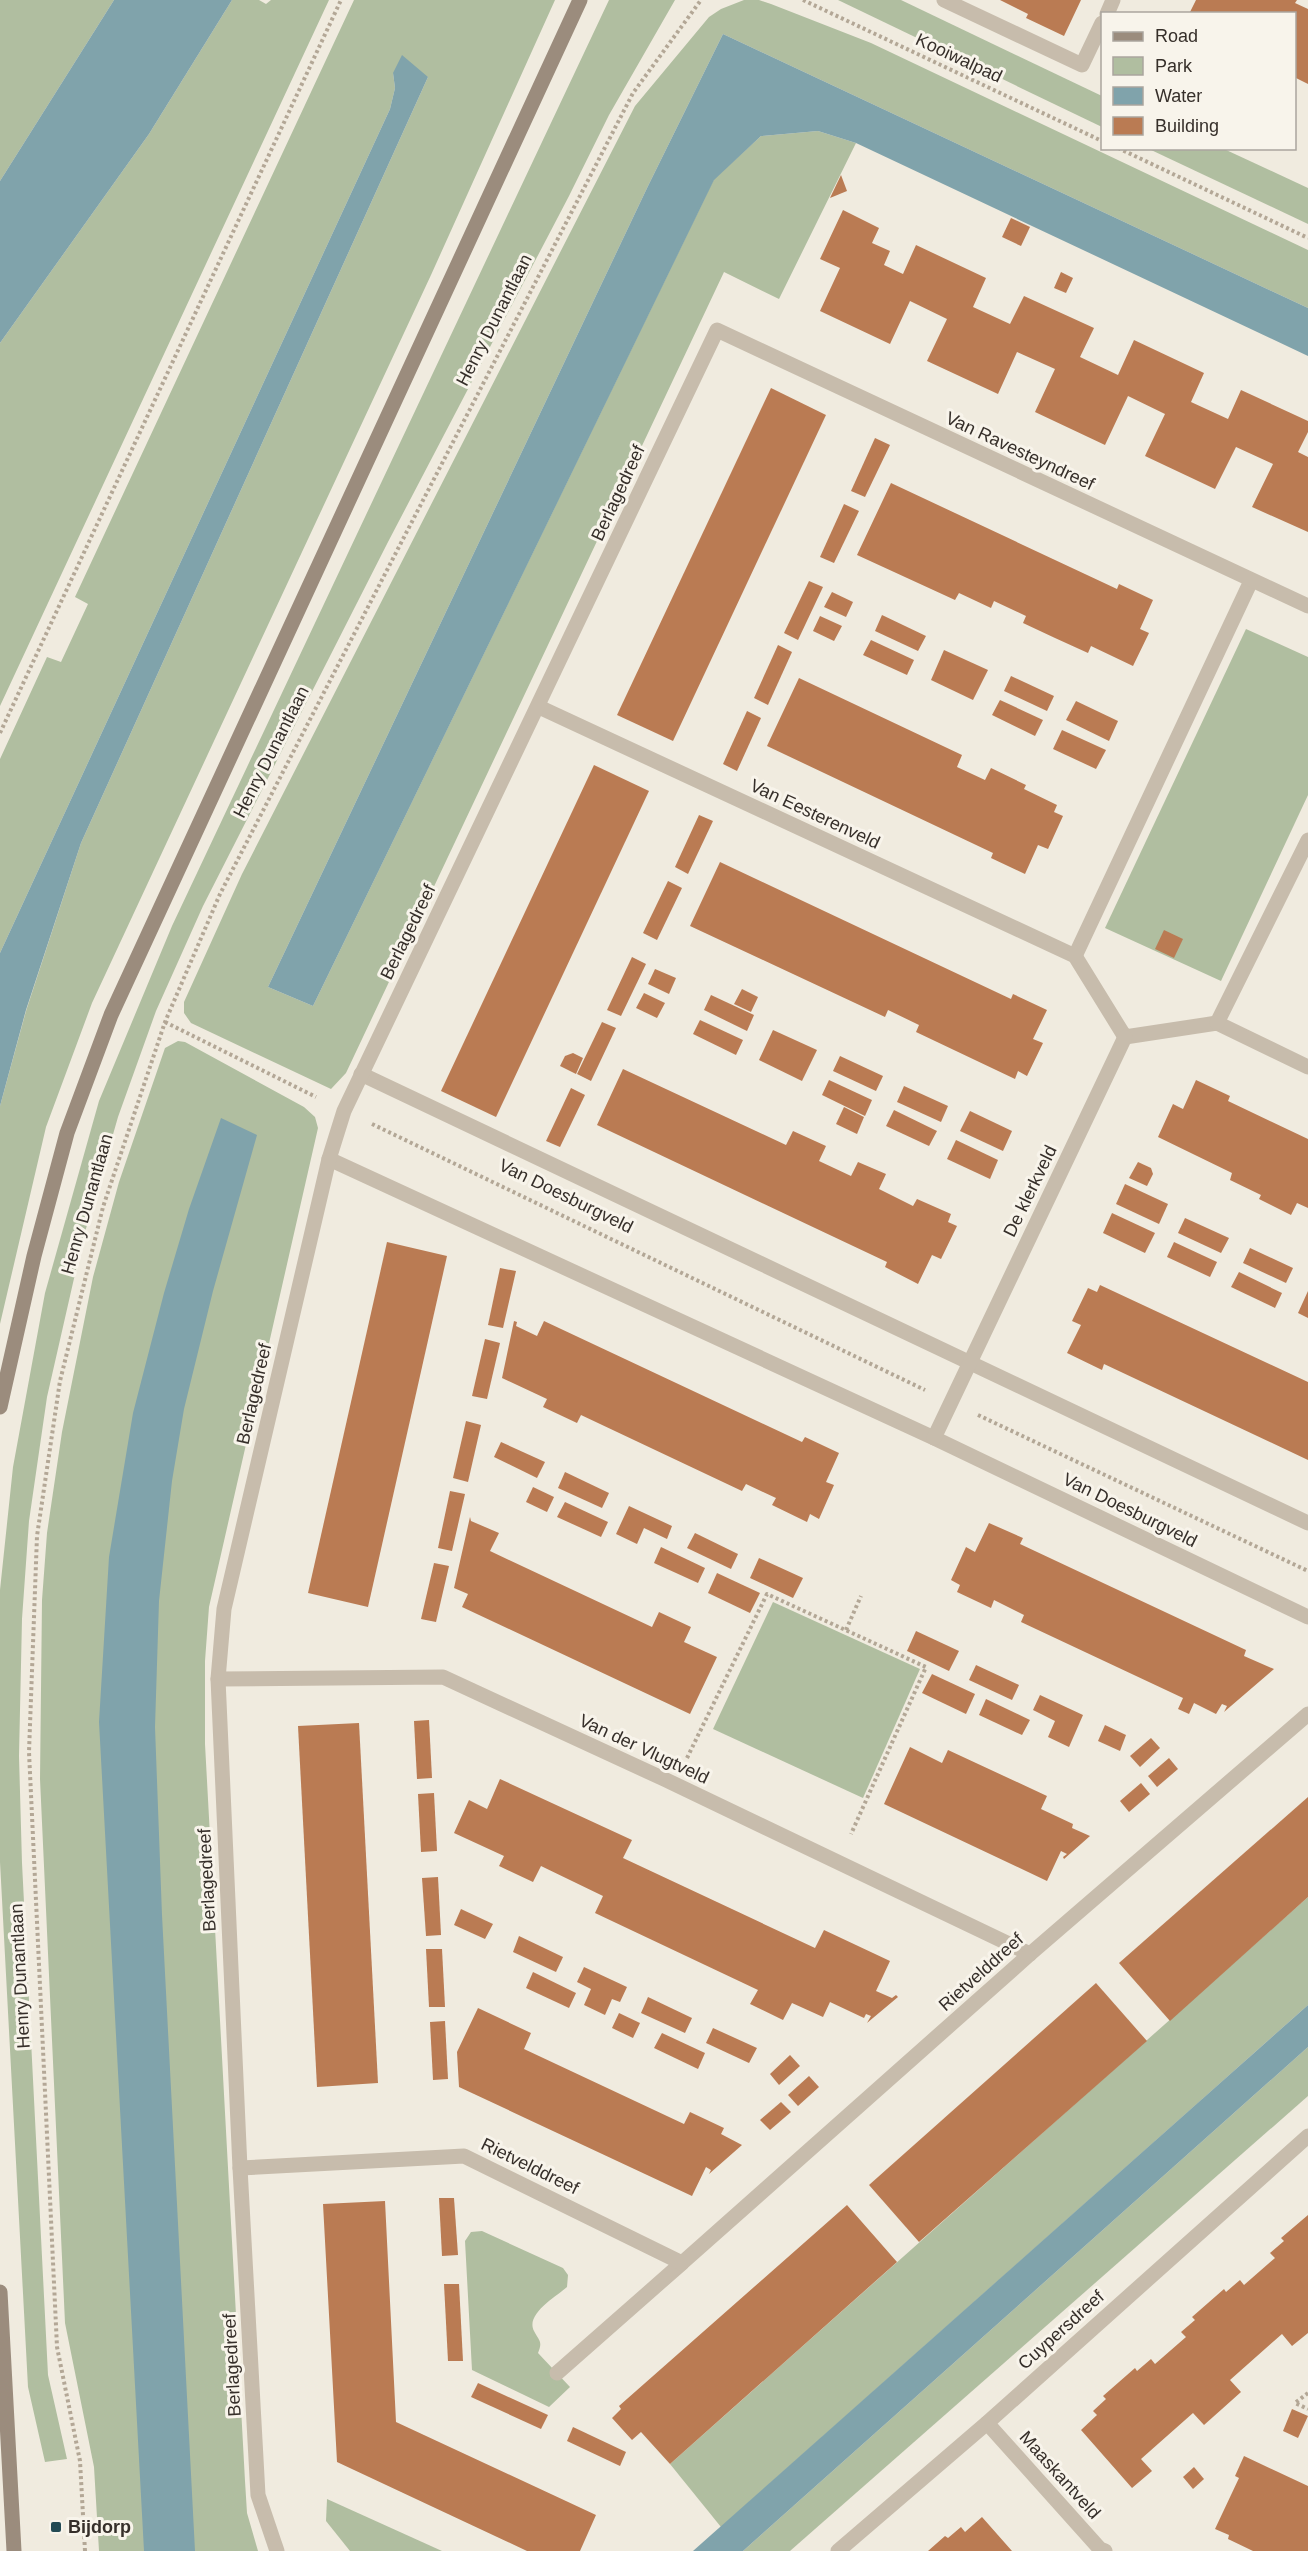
<svg xmlns="http://www.w3.org/2000/svg" width="1308" height="2551" viewBox="0 0 1308 2551" font-family="Helvetica,sans-serif">
<style>
.green{fill:#b0bea0}
.water{fill:#80a3ab}
.building{fill:#ba7b53}
.lines{fill:none;stroke-linecap:round;stroke-linejoin:round}
.path{stroke:#b3a796;stroke-width:4;stroke-dasharray:3 3;stroke-linecap:butt}
.service{stroke:#c7bcac;stroke-width:15}
.minor{stroke:#c7bcac;stroke-width:15}
.secondary{stroke:#9b8c7d;stroke-width:15}
.poi-dot{fill:#234a54;stroke:#f8f4eb;stroke-width:2}
.labels{text-anchor:middle;dominant-baseline:central;stroke-width:6;stroke-linejoin:round;paint-order:stroke}
.street-label{font-size:18px;fill:#362f2a;stroke:#f8f4eb}
.poi-label{font-size:18px;font-weight:bold;fill:#362f2a;stroke:#f8f4eb;text-anchor:start}
</style>
<rect width="100%" height="100%" fill="#f0ebdf"/>
<!-- green -->
<g class="green">
<polygon points="0,0 114,0 0,181"/>
<polygon points="232,0 259,0 266,4 271,0 329,0 0,706 0,343 149,134"/>
<polygon points="354,0 555,0 431,275 92,1003 46,1127 0,1324 0,1106 26,1011 81,843 428,77 393,73 395,88 390,109 0,953 0,759 47,657 61,662 88,604 75,597"/>
<polygon points="609,0 675,0 609,115 569,196 388,542 203,906 156,1011 118,1117 83,1239 47,1397 29,1521 22,1619 19,1756 22,1863 48,2375 67,2459 45,2462 28,2387 0,1862 0,1590 13,1467 45,1293 99,1101 172,926"/>
<polygon points="744,0 759,0 771,4 871,43 1308,250 1308,308 723,34 648,186 268,987 313,1006 714,179 761,136 818,131 856,143 779,299 724,272 346,1073 331,1089 191,1023 184,1013 184,1002 242,874 635,106 709,17 721,9"/>
<polygon points="838,0 901,0 1102,96 1102,127"/>
<polygon points="1149,149 1224,149 1308,188 1308,224"/>
<polygon points="1246,629 1308,657 1308,795 1221,981 1105,928"/>
<polygon points="178,1041 185,1042 304,1107 315,1117 318,1128 209,1607 205,1661 205,1744 245,2481 247,2513 258,2551 99,2551 94,2467 65,2323 40,1779 42,1600 47,1533 62,1432 93,1277 119,1182 165,1048"/>
<polygon points="773,1602 920,1669 863,1798 713,1729"/>
<polygon points="1308,1897 1308,2005 721,2527 670,2464"/>
<polygon points="1308,2047 1308,2096 790,2551 743,2551"/>
<path d="M482 2231 563 2268 568 2275 567 2287C557 2296 525 2314 534 2331 539 2341 543 2341 538 2353L570 2387 549 2407 472 2370 465 2241 471 2232Z"/>
<polygon points="327,2499 442,2551 350,2551 326,2521"/>
</g>
<!-- water -->
<g class="water">
<polygon points="114,0 232,0 149,134 0,343 0,181"/>
<polygon points="723,34 1308,308 1308,356 856,143 818,131 761,136 714,180 313,1006 268,987 648,186"/>
<polygon points="402,55 428,77 81,843 26,1010 0,1106 0,953 390,109 395,88 393,73"/>
<polygon points="221,1118 257,1135 213,1291 184,1409 172,1481 159,1601 155,1727 162,1915 195,2551 144,2551 99,1722 109,1557 133,1413 164,1293 189,1209"/>
<polygon points="1308,2005 1308,2047 743,2551 693,2551"/>
</g>
<!-- building -->
<g class="building">
<polygon points="1000,0 1081,0 1064,36 1026,18 1028,14"/>
<polygon points="1196,0 1297,0 1295,3 1308,9 1308,84 1294,77 1294,14 1189,14"/>
<polygon points="841,175 847,191 830,198"/>
<polygon points="843,210 879,228 872,243 890,251 884,265 903,274 916,245 986,278 973,307 1010,324 1024,296 1094,328 1080,357 1118,375 1134,340 1204,373 1191,402 1228,419 1241,390 1308,421 1308,432 1298,452 1308,457 1308,532 1252,507 1273,464 1236,447 1215,489 1145,456 1165,414 1128,396 1105,445 1035,412 1055,369 1017,352 998,394 927,361 947,319 910,301 890,344 820,311 840,268 820,259"/>
<polygon points="1011,218 1030,227 1021,246 1002,237"/>
<polygon points="1061,272 1073,278 1066,293 1054,288"/>
<polygon points="771,388 826,415 673,741 617,715"/>
<polygon points="875,438 890,445 865,497 851,491"/>
<polygon points="891,483 1117,589 1119,584 1153,600 1140,629 1149,633 1133,666 1091,646 1088,653 1055,638 1023,623 1026,616 994,601 991,608 959,593 955,600 857,555"/>
<polygon points="844,504 859,511 834,563 820,557"/>
<polygon points="809,581 823,587 798,640 784,633"/>
<polygon points="832,592 853,602 846,617 824,607"/>
<polygon points="882,615 926,636 918,651 875,631"/>
<polygon points="820,616 842,626 834,641 813,631"/>
<polygon points="871,640 914,660 907,675 863,655"/>
<polygon points="778,645 792,652 768,705 754,698"/>
<polygon points="944,650 988,670 973,700 931,680"/>
<polygon points="1011,676 1054,696 1047,711 1004,691"/>
<polygon points="799,678 962,755 957,767 985,780 991,768 1026,785 1024,789 1057,805 1054,812 1063,816 1048,849 1038,845 1025,874 991,858 993,853 767,746"/>
<polygon points="1000,700 1043,720 1035,736 992,715"/>
<polygon points="1076,701 1118,721 1109,741 1066,720"/>
<polygon points="747,711 761,718 737,771 723,764"/>
<polygon points="1062,730 1106,750 1096,769 1053,749"/>
<polygon points="594,765 649,791 496,1117 441,1091"/>
<polygon points="699,815 713,821 688,874 675,867"/>
<polygon points="720,862 1011,999 1013,994 1047,1010 1033,1039 1043,1043 1027,1076 1018,1071 1015,1079 916,1032 919,1025 888,1010 885,1017 690,926"/>
<polygon points="668,881 682,888 657,940 643,933"/>
<polygon points="1164,930 1183,939 1174,958 1155,949"/>
<polygon points="632,957 646,964 621,1016 607,1010"/>
<polygon points="655,969 676,978 669,994 648,984"/>
<polygon points="742,989 758,997 751,1012 734,1004"/>
<polygon points="644,993 665,1003 657,1018 636,1008"/>
<polygon points="711,995 754,1015 747,1031 704,1010"/>
<polygon points="700,1020 743,1040 736,1055 693,1034"/>
<polygon points="602,1022 616,1028 591,1081 577,1074"/>
<polygon points="773,1030 817,1050 802,1081 759,1060"/>
<polygon points="573,1053 583,1058 576,1074 560,1066 565,1056"/>
<polygon points="840,1056 883,1076 876,1091 833,1071"/>
<polygon points="623,1069 786,1145 793,1131 826,1146 819,1161 851,1176 858,1162 886,1174 879,1189 913,1206 917,1199 951,1214 948,1222 957,1226 941,1259 932,1255 918,1284 885,1267 887,1262 597,1125"/>
<polygon points="829,1080 872,1100 865,1116 822,1095"/>
<polygon points="1196,1080 1230,1096 1228,1101 1308,1139 1308,1208 1297,1203 1291,1215 1259,1199 1261,1195 1230,1180 1232,1173 1158,1137 1173,1104 1183,1109"/>
<polygon points="904,1086 948,1106 941,1122 897,1102"/>
<polygon points="571,1088 585,1095 560,1147 546,1141"/>
<polygon points="844,1107 864,1117 857,1134 836,1124"/>
<polygon points="894,1110 937,1131 929,1146 886,1126"/>
<polygon points="970,1111 1012,1131 1003,1151 960,1131"/>
<polygon points="956,1140 998,1160 990,1179 947,1159"/>
<polygon points="1138,1162 1151,1168 1153,1174 1147,1186 1129,1178"/>
<polygon points="1125,1184 1168,1204 1159,1224 1116,1204"/>
<polygon points="1112,1213 1155,1233 1145,1253 1103,1233"/>
<polygon points="1185,1218 1229,1238 1221,1253 1178,1233"/>
<polygon points="387,1242 447,1256 368,1607 308,1593"/>
<polygon points="1174,1242 1217,1262 1210,1277 1167,1257"/>
<polygon points="1250,1248 1293,1268 1286,1283 1243,1263"/>
<polygon points="500,1268 516,1271 503,1328 488,1325"/>
<polygon points="1239,1272 1282,1293 1275,1308 1231,1287"/>
<polygon points="1100,1285 1308,1382 1308,1460 1104,1364 1102,1370 1067,1353 1081,1325 1072,1321 1088,1288 1097,1292"/>
<polygon points="1308,1291 1308,1318 1298,1313"/>
<polygon points="514,1321 517,1322 516,1326 537,1336 544,1321 802,1442 805,1437 839,1453 826,1482 834,1485 819,1519 810,1514 807,1522 772,1505 776,1498 746,1484 742,1491 581,1415 577,1423 543,1407 547,1399 502,1378"/>
<polygon points="485,1339 500,1343 487,1399 472,1396"/>
<polygon points="466,1421 481,1425 468,1482 453,1478"/>
<polygon points="501,1442 545,1462 537,1478 494,1457"/>
<polygon points="565,1472 609,1493 602,1508 558,1488"/>
<polygon points="533,1487 554,1497 547,1512 526,1502"/>
<polygon points="450,1491 465,1494 452,1551 438,1548"/>
<polygon points="565,1502 608,1522 601,1537 557,1517"/>
<polygon points="629,1506 672,1526 667,1539 644,1528 637,1544 616,1534"/>
<polygon points="470,1517 471,1521 499,1533 490,1551 652,1627 659,1612 691,1627 684,1642 717,1657 690,1714 462,1607 468,1594 454,1588"/>
<polygon points="989,1523 1023,1538 1020,1544 1246,1650 1244,1656 1274,1669 1224,1712 1227,1706 1222,1704 1216,1714 1194,1703 1189,1714 1178,1709 1183,1698 1021,1622 1024,1615 994,1600 991,1608 957,1592 960,1585 951,1580 966,1547 975,1552"/>
<polygon points="695,1533 738,1554 731,1569 687,1548"/>
<polygon points="661,1547 705,1568 698,1583 654,1563"/>
<polygon points="759,1558 803,1578 793,1598 750,1578"/>
<polygon points="434,1563 449,1566 436,1622 421,1619"/>
<polygon points="717,1573 760,1593 750,1613 708,1593"/>
<polygon points="916,1631 959,1651 949,1671 907,1651"/>
<polygon points="976,1665 1019,1685 1012,1700 969,1680"/>
<polygon points="932,1674 975,1694 966,1714 922,1693"/>
<polygon points="1040,1695 1083,1715 1069,1747 1048,1737 1055,1721 1033,1710"/>
<polygon points="986,1699 1030,1720 1022,1735 979,1715"/>
<polygon points="429,1720 432,1778 417,1779 414,1721"/>
<polygon points="359,1723 378,2083 317,2087 298,1726"/>
<polygon points="1105,1725 1126,1735 1120,1751 1098,1741"/>
<polygon points="1151,1738 1160,1748 1140,1767 1130,1756"/>
<polygon points="910,1747 942,1763 948,1750 1047,1796 1041,1809 1073,1824 1072,1828 1090,1836 1064,1859 1063,1857 1067,1854 1061,1851 1047,1881 884,1804"/>
<polygon points="1169,1758 1178,1769 1157,1787 1148,1776"/>
<polygon points="500,1779 632,1840 623,1858 815,1948 824,1930 890,1961 876,1991 892,1998 896,1995 898,1997 867,2023 871,2016 866,2014 864,2018 830,2002 823,2017 792,2003 783,2020 750,2004 758,1990 595,1913 603,1896 541,1866 533,1882 499,1866 504,1856 454,1833 469,1800 487,1809"/>
<polygon points="1141,1783 1150,1794 1129,1812 1120,1801"/>
<polygon points="434,1793 437,1851 421,1852 418,1794"/>
<polygon points="1308,1797 1308,1897 1170,2021 1119,1963"/>
<polygon points="438,1877 441,1935 426,1936 422,1878"/>
<polygon points="461,1909 493,1924 485,1939 454,1925"/>
<polygon points="519,1936 563,1957 556,1972 513,1952"/>
<polygon points="426,1949 442,1949 445,2007 429,2007"/>
<polygon points="584,1967 627,1987 620,2002 612,1999 605,2015 584,2005 591,1989 577,1982"/>
<polygon points="533,1972 576,1993 569,2008 526,1988"/>
<polygon points="1096,1983 1147,2041 919,2242 869,2185"/>
<polygon points="648,1997 692,2018 685,2033 641,2013"/>
<polygon points="478,2008 531,2033 524,2049 684,2124 690,2112 724,2128 721,2134 742,2145 709,2174 711,2170 706,2167 692,2196 459,2087 457,2052"/>
<polygon points="619,2013 640,2023 633,2038 612,2028"/>
<polygon points="445,2021 448,2079 433,2080 430,2022"/>
<polygon points="713,2028 757,2048 749,2063 706,2043"/>
<polygon points="662,2033 705,2053 698,2069 654,2048"/>
<polygon points="790,2055 800,2066 779,2085 770,2074"/>
<polygon points="809,2076 819,2087 798,2106 788,2095"/>
<polygon points="781,2102 791,2112 770,2130 760,2120"/>
<polygon points="439,2198 454,2198 458,2255 442,2256"/>
<polygon points="385,2201 396,2422 596,2515 580,2551 527,2551 337,2462 323,2204"/>
<polygon points="847,2205 897,2262 670,2464 641,2432 632,2440 612,2418 621,2409 619,2406"/>
<polygon points="1308,2215 1308,2333 1292,2346 1282,2334 1230,2380 1241,2392 1222,2409 1204,2425 1193,2413 1141,2459 1152,2471 1132,2488 1081,2430 1097,2415 1093,2411 1106,2399 1103,2396 1135,2368 1137,2371 1151,2359 1155,2364 1186,2337 1181,2332 1195,2320 1192,2317 1224,2289 1226,2292 1240,2280 1244,2285 1275,2258 1270,2253 1284,2241 1281,2238"/>
<polygon points="444,2284 459,2284 463,2361 448,2361"/>
<polygon points="478,2383 548,2415 541,2429 471,2397"/>
<polygon points="1292,2409 1308,2416 1298,2438 1283,2431"/>
<polygon points="573,2427 626,2452 620,2466 567,2441"/>
<polygon points="1244,2456 1308,2486 1308,2551 1253,2551 1228,2539 1229,2535 1215,2529 1239,2478 1235,2476"/>
<polygon points="1194,2467 1204,2479 1193,2489 1183,2477"/>
<polygon points="982,2517 1012,2551 928,2551 945,2536 948,2538 961,2527 965,2532"/>
</g>
<g class="lines">
<!-- path -->
<g class="path">
<polyline points="803,0 1102,141"/>
<polyline points="1118,148 1308,238"/>
<polyline points="0,733 341,0"/>
<polyline points="165,1022 316,1097"/>
<polyline points="372,1124 925,1390"/>
<polyline points="978,1415 1308,1571"/>
<polyline points="846,1630 861,1596"/>
<polyline points="687,1758 767,1594 926,1667 851,1834"/>
<polyline points="1308,2393 1295,2403 1308,2409"/>
<polyline points="85,2551 80,2461 57,2347 29,1752 37,1536 60,1381 103,1207 165,1022 220,894 633,93 701,0"/>
</g>
<!-- service -->
<g class="service">
<polyline points="944,0 1082,65 1102,23"/>
<polyline points="1107,14 1113,0"/>
<polyline points="557,2373 682,2263"/>
</g>
<!-- minor -->
<g class="minor">
<polyline points="539,707 1075,956 1125,1037 1217,1023 1308,1067"/>
<polyline points="1075,956 1251,581"/>
<polyline points="1217,1023 1308,840"/>
<polyline points="361,1074 1308,1523"/>
<polyline points="329,1159 934,1438 1308,1617"/>
<polyline points="934,1438 1125,1037"/>
<polyline points="218,1679 443,1677 664,1779 1030,1954"/>
<polyline points="240,2168 464,2156 682,2263 1030,1954 1308,1714"/>
<polyline points="987,2423 1100,2549 1105,2551"/>
<polyline points="277,2551 258,2495 240,2168 218,1679 224,1609 329,1159 344,1111 717,330 1308,606"/>
<polyline points="838,2551 987,2423 1308,2136"/>
</g>
<!-- secondary -->
<g class="secondary">
<polyline points="0,1407 34,1256 67,1133 111,1015 580,0"/>
<polyline points="0,2292 14,2551"/>
</g>
</g>
<!-- markers -->
<rect class="poi-dot" x="50" y="2521" width="12" height="12" rx="3"/>
<g class="labels">
<!-- street labels -->
<g class="street-label">
<text transform="translate(959 58) rotate(25)">Kooiwalpad</text>
<text transform="translate(494 320) rotate(-63)">Henry Dunantlaan</text>
<text transform="translate(1020 451) rotate(25)">Van Ravesteyndreef</text>
<text transform="translate(618 493) rotate(-65)">Berlagedreef</text>
<text transform="translate(271 752) rotate(-63)">Henry Dunantlaan</text>
<text transform="translate(815 814) rotate(25)">Van Eesterenveld</text>
<text transform="translate(408 932) rotate(-64)">Berlagedreef</text>
<text transform="translate(1030 1191) rotate(-64)">De klerkveld</text>
<text transform="translate(566 1196) rotate(26)">Van Doesburgveld</text>
<text transform="translate(87 1204) rotate(-74)">Henry Dunantlaan</text>
<text transform="translate(254 1394) rotate(-77)">Berlagedreef</text>
<text transform="translate(1130 1510) rotate(26)">Van Doesburgveld</text>
<text transform="translate(644 1749) rotate(25)">Van der Vlugtveld</text>
<text transform="translate(207 1880) rotate(-93)">Berlagedreef</text>
<text transform="translate(981 1972) rotate(-42)">Rietvelddreef</text>
<text transform="translate(20 1976) rotate(-93)">Henry Dunantlaan</text>
<text transform="translate(530 2166) rotate(26)">Rietvelddreef</text>
<text transform="translate(1061 2330) rotate(-42)">Cuypersdreef</text>
<text transform="translate(232 2365) rotate(-93)">Berlagedreef</text>
<text transform="translate(1060 2475) rotate(48)">Maaskantveld</text>
</g>
<!-- poi labels -->
<g class="poi-label">
<text x="68" y="2527">Bijdorp</text>
</g>
</g>
<!-- legend -->
<rect x="1101" y="12" width="195" height="138" fill="#f8f4eb" stroke="#aaa59e" stroke-width="1.5"/>
<rect x="1113" y="32" width="30" height="9" fill="#9b8c7d" stroke="#aaa59e" stroke-width="1.5"/>
<text x="1155" y="42" font-size="18" fill="#362f2a">Road</text>
<rect x="1113" y="57" width="30" height="18" fill="#b0bea0" stroke="#aaa59e" stroke-width="1.5"/>
<text x="1155" y="72" font-size="18" fill="#362f2a">Park</text>
<rect x="1113" y="87" width="30" height="18" fill="#80a3ab" stroke="#aaa59e" stroke-width="1.5"/>
<text x="1155" y="102" font-size="18" fill="#362f2a">Water</text>
<rect x="1113" y="117" width="30" height="18" fill="#ba7b53" stroke="#aaa59e" stroke-width="1.5"/>
<text x="1155" y="132" font-size="18" fill="#362f2a">Building</text>
</svg>
